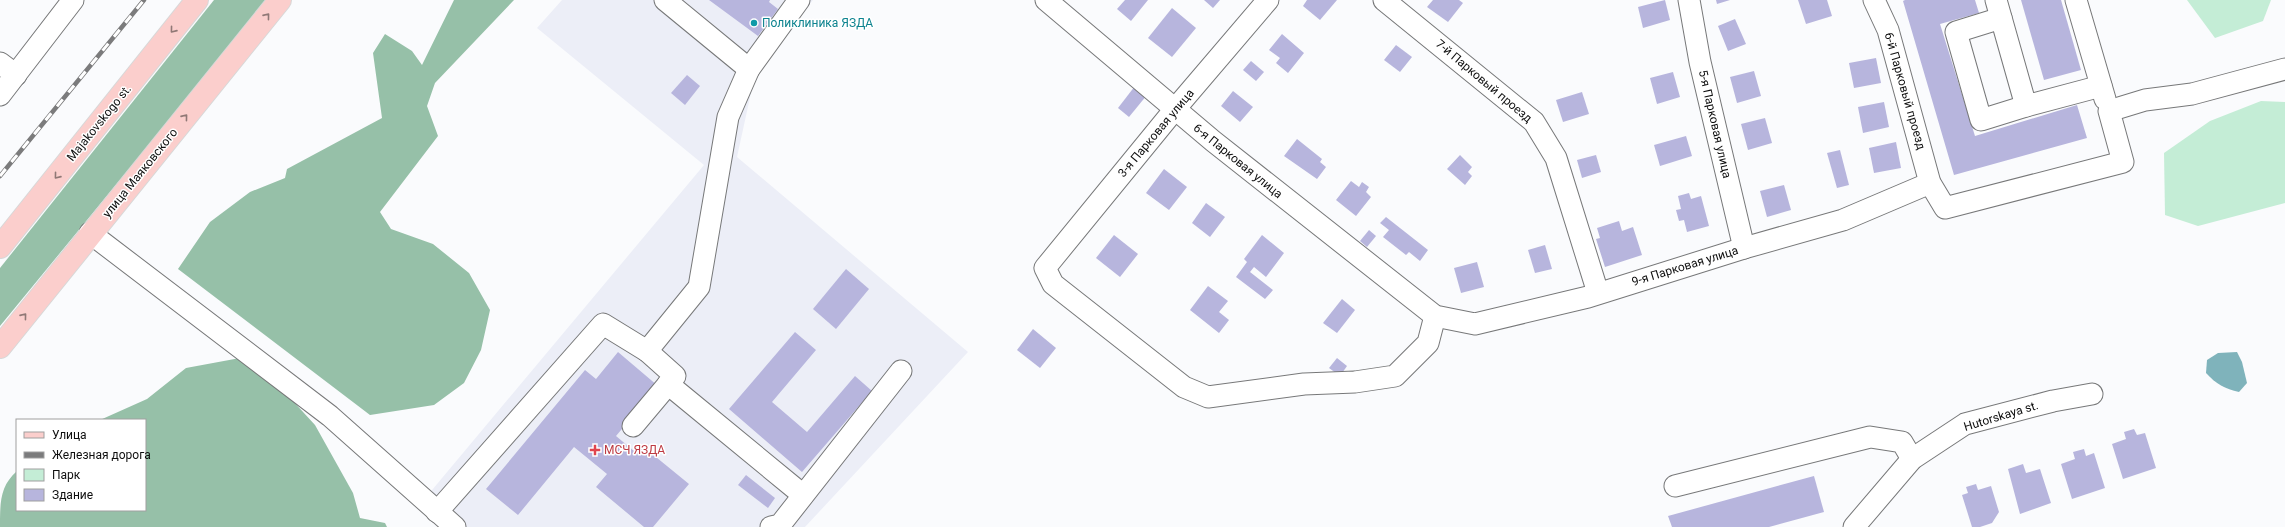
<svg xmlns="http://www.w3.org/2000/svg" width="2285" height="527" viewBox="0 0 2285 527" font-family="Roboto,sans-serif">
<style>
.built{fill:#eceef7}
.green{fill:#c4edd6}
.forest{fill:#96c0a8}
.water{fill:#7fb3bb}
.building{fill:#b7b5dd}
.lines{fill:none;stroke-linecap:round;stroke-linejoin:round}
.minor-casing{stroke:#777879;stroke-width:23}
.major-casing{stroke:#d8d8d8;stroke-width:24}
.minor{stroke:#fff;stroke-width:21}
.major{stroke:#fbcecc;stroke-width:22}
.rail-casing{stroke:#7b7b7c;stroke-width:4.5}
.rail{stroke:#fff;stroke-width:3;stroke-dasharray:9;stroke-linecap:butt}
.oneway{stroke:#907876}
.culture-dot{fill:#0f9aa8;stroke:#fff;stroke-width:1.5}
.health-dot{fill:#e0444e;stroke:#fff;stroke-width:1.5}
.labels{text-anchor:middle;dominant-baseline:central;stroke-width:3;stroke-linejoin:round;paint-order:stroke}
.culture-label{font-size:12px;fill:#0d838f;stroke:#fff;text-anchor:start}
.street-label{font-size:12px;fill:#0e0e0e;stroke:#fff}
.health-label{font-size:12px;fill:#be3a42;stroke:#fff;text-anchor:start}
</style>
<rect width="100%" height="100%" fill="#fafbfd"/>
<!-- built -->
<polygon class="built" points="562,0 813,0 756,70 737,157 968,352 805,527 438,527 417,508 704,165 537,28"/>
<!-- green -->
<g class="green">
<polygon points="2187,0 2271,0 2263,21 2215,38"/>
<polygon points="2261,101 2285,102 2285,203 2198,226 2165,215 2164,153 2210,121"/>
</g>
<!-- forest -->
<g class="forest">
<polygon points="214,0 268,0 0,326 0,268"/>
<polygon points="454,0 514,0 435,83 427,106 438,136 380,212 391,229 433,244 469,273 490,310 481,350 464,383 434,405 370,415 178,269 210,222 250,192 285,178 287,169 382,118 373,53 385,34 412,51 422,65"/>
<path d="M240 358 281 388 315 425 353 493 360 518 385 523 387 527H0C0 502 0 486 17 471V510H145V420H100L147 399 186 368Z"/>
</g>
<!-- water -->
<path class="water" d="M2237 352 2242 362 2247 383 2239 392C2225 389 2216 384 2206 373L2207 360 2218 353Z"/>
<!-- building -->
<g class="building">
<polygon points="709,0 770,0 769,2 778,9 758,36"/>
<polygon points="1125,0 1148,0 1131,21 1117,9"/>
<polygon points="1204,0 1220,0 1213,8"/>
<polygon points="1307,0 1337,0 1320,20 1303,6"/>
<polygon points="1433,0 1459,0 1463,3 1448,22 1427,7"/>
<polygon points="1665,0 1670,20 1643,28 1638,7"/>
<polygon points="1716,0 1730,0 1717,4"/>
<polygon points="1798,0 1827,0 1832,16 1806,24"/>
<polygon points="1905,0 1975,0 1979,13 1940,24 1975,136 2077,105 2087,138 1954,175 1903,1"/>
<polygon points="2021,0 2061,0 2081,70 2044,80"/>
<polygon points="1172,8 1196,28 1172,57 1148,38"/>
<polygon points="1735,19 1746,44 1728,51 1718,26"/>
<polygon points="1282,34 1304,53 1288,73 1276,63 1280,58 1269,50"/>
<polygon points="1396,45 1412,57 1400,72 1384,60"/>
<polygon points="1876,58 1881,83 1854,88 1849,63"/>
<polygon points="1251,61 1264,72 1256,81 1243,70"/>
<polygon points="1754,71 1761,96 1737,103 1730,77"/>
<polygon points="1673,72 1680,97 1657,104 1650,78"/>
<polygon points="687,75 700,86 685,105 671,93"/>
<polygon points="1135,86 1147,95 1129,117 1118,108"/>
<polygon points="1233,91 1253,107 1240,122 1221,106"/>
<polygon points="1582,92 1589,114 1563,122 1556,100"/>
<polygon points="1884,102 1889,127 1863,133 1858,107"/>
<polygon points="1765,118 1772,143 1748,150 1741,124"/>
<polygon points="1686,136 1692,156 1660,166 1654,145"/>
<polygon points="1297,139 1322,159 1320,162 1326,167 1317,179 1284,156"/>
<polygon points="1896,142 1901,168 1874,173 1869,148"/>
<polygon points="1840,150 1849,185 1837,188 1827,153"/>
<polygon points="1460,155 1472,167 1468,172 1472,176 1465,185 1447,169"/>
<polygon points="1596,155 1601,172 1582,178 1577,160"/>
<polygon points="1164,169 1187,187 1169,210 1146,193"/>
<polygon points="1351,181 1359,187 1362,182 1369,187 1366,192 1371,197 1356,216 1336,200"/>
<polygon points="1784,185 1791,210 1767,217 1760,191"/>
<polygon points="1689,193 1691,199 1701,196 1709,226 1687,232 1684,220 1679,221 1676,210 1681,209 1678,196"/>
<polygon points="1206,203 1225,217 1210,237 1192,223"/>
<polygon points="1386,217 1428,250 1420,261 1409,252 1406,255 1383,237 1389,230 1380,223"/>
<polygon points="1619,221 1622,231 1633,227 1642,255 1605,267 1596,239 1600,238 1597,228"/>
<polygon points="1369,230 1376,236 1367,247 1360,241"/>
<polygon points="1114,235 1138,254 1120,277 1096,258"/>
<polygon points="1262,235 1284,253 1266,277 1254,267 1250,272 1273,290 1265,299 1236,277 1247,262 1244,259"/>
<polygon points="1545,245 1552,269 1535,273 1528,250"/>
<polygon points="1477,262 1484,287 1461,293 1454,268"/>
<polygon points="846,269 869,289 836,329 813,309"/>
<polygon points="1208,286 1228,301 1219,312 1229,320 1219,333 1190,310"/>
<polygon points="1342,299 1355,310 1337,333 1323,323"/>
<polygon points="1033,329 1056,348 1040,368 1017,350"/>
<polygon points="795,332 816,350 772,402 807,432 855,376 872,391 802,472 729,409"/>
<polygon points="618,352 658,386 616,436 634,451 640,444 689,484 653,527 644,527 596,487 607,474 574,447 518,515 486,489 585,370 596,379"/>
<polygon points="1337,358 1347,366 1340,376 1329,368"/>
<polygon points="2134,429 2137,435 2145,433 2156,468 2123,479 2112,444 2126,439 2124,432"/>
<polygon points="2084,449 2086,456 2094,453 2105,488 2072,499 2061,464 2075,459 2073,452"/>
<polygon points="2023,464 2026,473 2040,469 2051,503 2020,514 2008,469"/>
<polygon points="746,475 775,498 768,508 738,485"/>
<polygon points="1814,476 1824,512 1769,527 1672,527 1668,516"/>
<polygon points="1976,484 1978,490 1991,486 1999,512 1992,523 1980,527 1972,527 1962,495 1968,493 1966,487"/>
</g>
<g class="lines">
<!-- minor casing -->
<g class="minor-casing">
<g id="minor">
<polyline points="665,0 749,69 799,0"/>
<polyline points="1046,0 1213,141 1435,316 1475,324 1588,297 1744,248 1843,220 1930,183"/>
<polyline points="1268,0 1175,109 1045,268 1053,284 1184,387 1208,397 1304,384 1355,382 1395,376 1428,343 1435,316"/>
<polyline points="1384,0 1534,122 1556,158 1598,293"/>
<polyline points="1689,0 1700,62 1744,248"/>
<polyline points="1874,0 1888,30 1930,183 1945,208 2123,162 2109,111 2145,100 2192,94 2285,69"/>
<polyline points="1996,0 2026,106 2101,86"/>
<polyline points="2076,0 2105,99"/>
<polyline points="2001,18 1956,32 1981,120 2026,106"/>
<polyline points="0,63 16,75"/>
<polyline points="0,95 73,0"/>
<polyline points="90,233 330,416 455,527"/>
<polyline points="647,351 699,287 728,117 749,69"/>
<polyline points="668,384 803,495"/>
<polyline points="1675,486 1870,437 1902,442 1912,459"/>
<polyline points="437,512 603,324 647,351 675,376 633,426"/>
<polyline points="771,527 780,525 901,371"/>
<polyline points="1854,527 1912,459 1965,424 2053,401 2092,394"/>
</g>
</g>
<!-- major casing -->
<g class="major-casing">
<g id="major">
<polyline points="0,247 197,0"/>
<polyline points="0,347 280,0"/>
</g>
</g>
<!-- minor -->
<use href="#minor" class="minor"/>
<!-- major -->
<use href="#major" class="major"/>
<!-- rail casing -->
<g class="rail-casing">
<polyline id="rail" points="0,176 144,0"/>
</g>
<!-- rail -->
<use href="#rail" class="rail"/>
</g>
<!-- one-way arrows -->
<defs><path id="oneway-chevron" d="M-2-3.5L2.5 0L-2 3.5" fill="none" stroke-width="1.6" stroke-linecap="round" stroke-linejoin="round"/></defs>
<g class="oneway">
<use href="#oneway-chevron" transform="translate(267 16) rotate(-51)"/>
<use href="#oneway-chevron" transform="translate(173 30) rotate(129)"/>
<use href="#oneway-chevron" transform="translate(185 117) rotate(-51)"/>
<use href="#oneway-chevron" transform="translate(57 176) rotate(129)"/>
<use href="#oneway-chevron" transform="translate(24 316) rotate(-51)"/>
</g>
<!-- markers -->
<circle class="culture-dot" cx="754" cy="23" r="4"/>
<path class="health-dot" d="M593 444h4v4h4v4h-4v4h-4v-4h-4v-4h4z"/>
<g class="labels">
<!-- culture labels -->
<g class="culture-label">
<text x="762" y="23">Поликлиника ЯЗДА</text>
</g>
<!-- street labels -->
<g class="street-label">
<text transform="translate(1484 81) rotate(40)">7-й Парковый проезд</text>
<text transform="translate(1905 91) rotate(74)">6-й Парковый проезд</text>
<text transform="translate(99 123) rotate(-51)">Majakovskogo st.</text>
<text transform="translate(1715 124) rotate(77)">5-я Парковая улица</text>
<text transform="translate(1156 133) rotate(-50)">3-я Парковая улица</text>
<text transform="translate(1238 161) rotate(39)">6-я Парковая улица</text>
<text transform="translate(140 173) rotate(-51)">улица Маяковского</text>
<text transform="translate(1685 266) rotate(-17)">9-я Парковая улица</text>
<text transform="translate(2001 416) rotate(-17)">Hutorskaya st.</text>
</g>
<!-- health labels -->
<g class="health-label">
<text x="604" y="450">МСЧ ЯЗДА</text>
</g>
</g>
<!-- legend -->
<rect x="16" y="419" width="130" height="92" fill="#ffffff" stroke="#9f9f9f"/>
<rect x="24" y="432" width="20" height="6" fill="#fbcecc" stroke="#9f9f9f"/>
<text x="52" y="439" font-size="12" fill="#0e0e0e">Улица</text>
<rect x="24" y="452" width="20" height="6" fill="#7b7b7c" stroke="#9f9f9f"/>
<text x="52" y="459" font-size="12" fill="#0e0e0e">Железная дорога</text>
<rect x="24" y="469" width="20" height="12" fill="#c4edd6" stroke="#9f9f9f"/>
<text x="52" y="479" font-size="12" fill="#0e0e0e">Парк</text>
<rect x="24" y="489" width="20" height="12" fill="#b7b5dd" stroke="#9f9f9f"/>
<text x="52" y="499" font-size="12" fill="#0e0e0e">Здание</text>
</svg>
